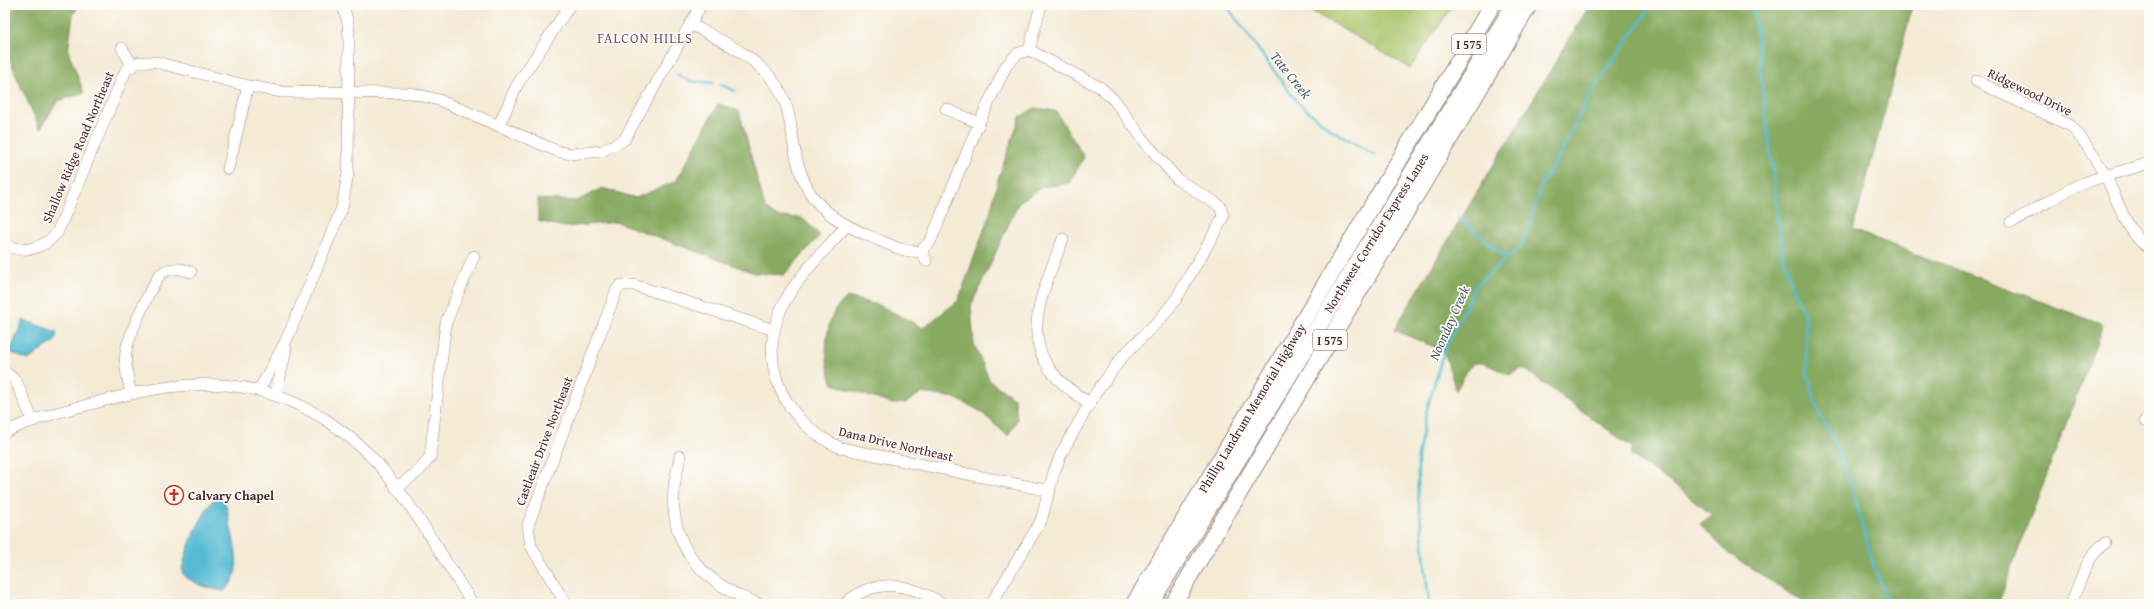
<svg xmlns="http://www.w3.org/2000/svg" width="2154" height="609" viewBox="0 0 2154 609" font-family="'Gentium Book Plus',serif">
<style>
.green{fill:#aac56c;stroke:#7a724c}
.forest{fill:#87aa60;stroke:#686446}
.water{fill:#55bbd3;stroke:#506d7f}
.lines{fill:none;stroke-linecap:round;stroke-linejoin:round}
.stream{stroke:#55bbd3;stroke-width:2.5}
.minor-casing{stroke:#9f8580;stroke-width:12}
.highway-casing{stroke:#9f8580;stroke-width:18}
.minor{stroke:#fff;stroke-width:11}
.highway{stroke:#fff;stroke-width:16}
.labels{text-anchor:middle;dominant-baseline:central;stroke-width:3.5;stroke-linejoin:round;paint-order:stroke}
.shield{fill:#fdfcf7;stroke:#806168;stroke-width:1}
.shield-label{font-size:12px;font-weight:bold;fill:#4a1f2b}
.street-label{font-size:13px;fill:#4a1f2b;stroke:#fdfcf7}
.poi-label{font-size:13px;font-weight:bold;fill:#4a1f2b;stroke:#fdfcf7;text-anchor:start}
.neighbourhood-label{font-size:14px;letter-spacing:1px;fill:#79546d;stroke:#fdfcf7}
.water-label{font-size:14px;font-style:italic;fill:#4e5d6e;stroke:#fdfcf7}
</style>
<rect width="100%" height="100%" fill="#fdfcf7"/>
<filter id="ink" filterUnits="userSpaceOnUse"><feTurbulence type="fractalNoise" baseFrequency=".025" numOctaves="2"/><feDisplacementMap in="SourceGraphic" scale="8" xChannelSelector="R" yChannelSelector="G"/><feConvolveMatrix kernelMatrix="1 2 1 2 8 2 1 2 1" color-interpolation-filters="sRGB"/></filter>
<filter id="wash" filterUnits="userSpaceOnUse"><feTurbulence type="fractalNoise" baseFrequency=".012" numOctaves="4" result="noise"/><feDisplacementMap in="SourceGraphic" scale="16" xChannelSelector="R" yChannelSelector="G"/><feGaussianBlur stdDeviation="0.9" result="paint"/><feColorMatrix in="noise" values="0 0 0 0 0 0 0 0 0 0 0 0 0 0 0 0 0 1.4 0 .05"/><feComposite in="paint" operator="in"/></filter>
<g filter="url(#wash)">
<rect width="100%" height="100%" fill="#f4ebd5"/>
<!-- green -->
<polygon class="green" points="1301,5 1453,5 1410,68"/>
<!-- forest -->
<g class="forest">
<path d="M16 5H79L73 15 68 51 84 93 58 101 40 129C29 102 1 52 5 24 6 17 13 10 16 5Z"/>
<polygon points="1590,5 1913,5 1853,230 2103,325 1998,604 1806,604 1728,553 1700,524 1712,515 1681,490 1630,454 1633,448 1523,368 1509,375 1484,363 1474,363 1468,369 1456,391 1444,351 1394,330"/>
<polygon points="718,104 739,111 765,208 777,217 802,218 820,235 784,275 754,273 617,222 564,227 538,221 538,199 577,201 602,188 636,198 676,181"/>
<path d="M1035 108 1056 111 1084 157 1069 183 1042 187 1019 202 971 306 974 344 990 381 1015 399 1017 420 1008 436 980 411 955 398 921 393 906 403 892 404 833 384C824 362 824 336 833 314 835 308 843 302 847 297L881 306 923 328 958 301 990 214 998 179 1020 117Z"/>
</g>
<!-- water -->
<g class="water">
<polygon points="23,320 57,332 55,341 28,360 10,352"/>
<path d="M218 494C227 500 227 510 229 521 234 542 245 575 224 591 214 590 186 582 182 572 184 550 203 511 218 494Z"/>
</g>
<g class="lines">
<!-- stream -->
<g class="stream">
<polyline points="1226,5 1297,102 1330,129 1375,155"/>
<polyline points="1753,5 1782,253 1792,285 1805,317 1807,372 1814,399 1821,417 1838,449 1849,478 1874,567 1889,604"/>
<polyline points="677,74 689,81 713,83"/>
<polyline points="720,84 735,91"/>
<polyline points="1459,218 1507,258"/>
<polyline points="1429,604 1418,494 1418,457 1427,409 1444,351 1476,285 1520,247 1526,236 1542,184 1562,151 1589,96 1652,5"/>
</g>
</g>
</g>
<g filter="url(#ink)">
<g class="lines">
<!-- minor casing -->
<g class="minor-casing">
<g id="minor">
<path d="M690 24C720 40 754 55 775 83 787 99 790 120 793 140 801 194 820 215 869 236 885 242 904 254 921 251L931 240 979 123 1006 66 1017 54 1029 50 1101 88 1115 101 1145 142 1178 180 1220 206 1223 216 1219 225 1176 299 1161 318 1123 356 1095 394 1062 452 1054 472 1041 521 991 604"/>
<polyline points="122,48 132,65"/>
<polyline points="1029,50 1041,5"/>
<path d="M1976 81 2071 126C2085 141 2096 159 2106 177 2118 200 2126 233 2149 248"/>
<polyline points="946,109 979,123"/>
<polyline points="499,125 517,85 570,5"/>
<polyline points="228,169 248,86"/>
<path d="M2011 222C2036 211 2058 193 2084 183 2105 175 2128 170 2149 163"/>
<path d="M846 226C828 247 806 268 791 291 751 351 778 420 841 448L1050 491"/>
<path d="M1063 239C1036 308 1011 357 1090 403"/>
<path d="M5 245C26 253 41 250 57 233L126 70 139 62H156L248 86 282 92 411 93 439 100 557 151 570 154 602 151 624 140 701 5"/>
<polyline points="921,251 926,261"/>
<polyline points="5,372 16,381 33,421"/>
<polyline points="259,390 286,341 342,208 348,173 349,38 348,23 343,5"/>
<path d="M131 393C128 380 124 365 126 351 128 338 153 280 162 273 171 266 182 269 191 272"/>
<polyline points="276,395 286,349"/>
<polyline points="2145,421 2149,421"/>
<path d="M5 432C40 415 80 407 118 397 196 377 263 377 332 424 349 436 366 450 380 466 415 508 443 558 473 604"/>
<path d="M680 456C678 467 675 478 674 489 669 550 707 585 759 604"/>
<polyline points="396,488 419,471 430,457 446,322 474,256"/>
<polyline points="566,604 531,546 528,525 617,289 621,285 634,285 774,330"/>
<path d="M845 604C875 576 911 584 943 604"/>
<path d="M2071 604C2080 583 2086 556 2105 543"/>
</g>
</g>
<!-- highway casing -->
<g class="highway-casing">
<g id="highway">
<polyline points="1134,604 1492,5"/>
<polyline points="1150,604 1514,5"/>
<polyline points="1173,604 1529,5"/>
</g>
</g>
<!-- minor -->
<use href="#minor" class="minor"/>
<!-- highway -->
<use href="#highway" class="highway"/>
</g>
</g>
<!-- icons -->
<defs>
<g id="church-ring" transform="scale(1)"><circle r="9.5" fill="#fdfcf7" stroke="#c8321e" stroke-width="1.5"/><path d="M-1.2-6h2.4v3.5h3.3v2.4h-3.3V6h-2.4V-.1h-3.3v-2.4h3.3Z" fill="#c8321e"/></g>
</defs>
<g fill-rule="evenodd">
<use href="#church-ring" x="174" y="495"/>
</g>
<g class="labels">
<!-- shield labels -->
<g class="shield">
<rect x="1452" y="34" width="34" height="20" rx="3"/>
<rect x="1313" y="330" width="34" height="20" rx="3"/>
</g>
<g class="shield-label">
<text x="1469" y="44">I 575</text>
<text x="1330" y="340">I 575</text>
</g>
<!-- street labels -->
<g class="street-label">
<text transform="translate(2030 92) rotate(26)">Ridgewood Drive</text>
<text transform="translate(78 147) rotate(-67)">Shallow Ridge Road Northeast</text>
<text transform="translate(1376 233) rotate(-58)">Northwest Corridor Express Lanes</text>
<text transform="translate(1252 408) rotate(-59)">Phillip Landrum Memorial Highway</text>
<text transform="translate(544 441) rotate(-69)">Castleair Drive Northeast</text>
<text transform="translate(896 444) rotate(13)">Dana Drive Northeast</text>
</g>
<!-- poi labels -->
<g class="poi-label">
<text x="188" y="495">Calvary Chapel</text>
</g>
<!-- neighbourhood labels -->
<g class="neighbourhood-label">
<text x="645" y="38">FALCON HILLS</text>
</g>
<!-- water labels -->
<g class="water-label">
<text transform="translate(1291 75) rotate(51)">Tate Creek</text>
<text transform="translate(1449 323) rotate(-66)">Noonday Creek</text>
</g>
</g>
<!-- margin -->
<rect width="2154" height="609" fill="none" stroke="#fdfcf7" stroke-width="20"/>
</svg>
